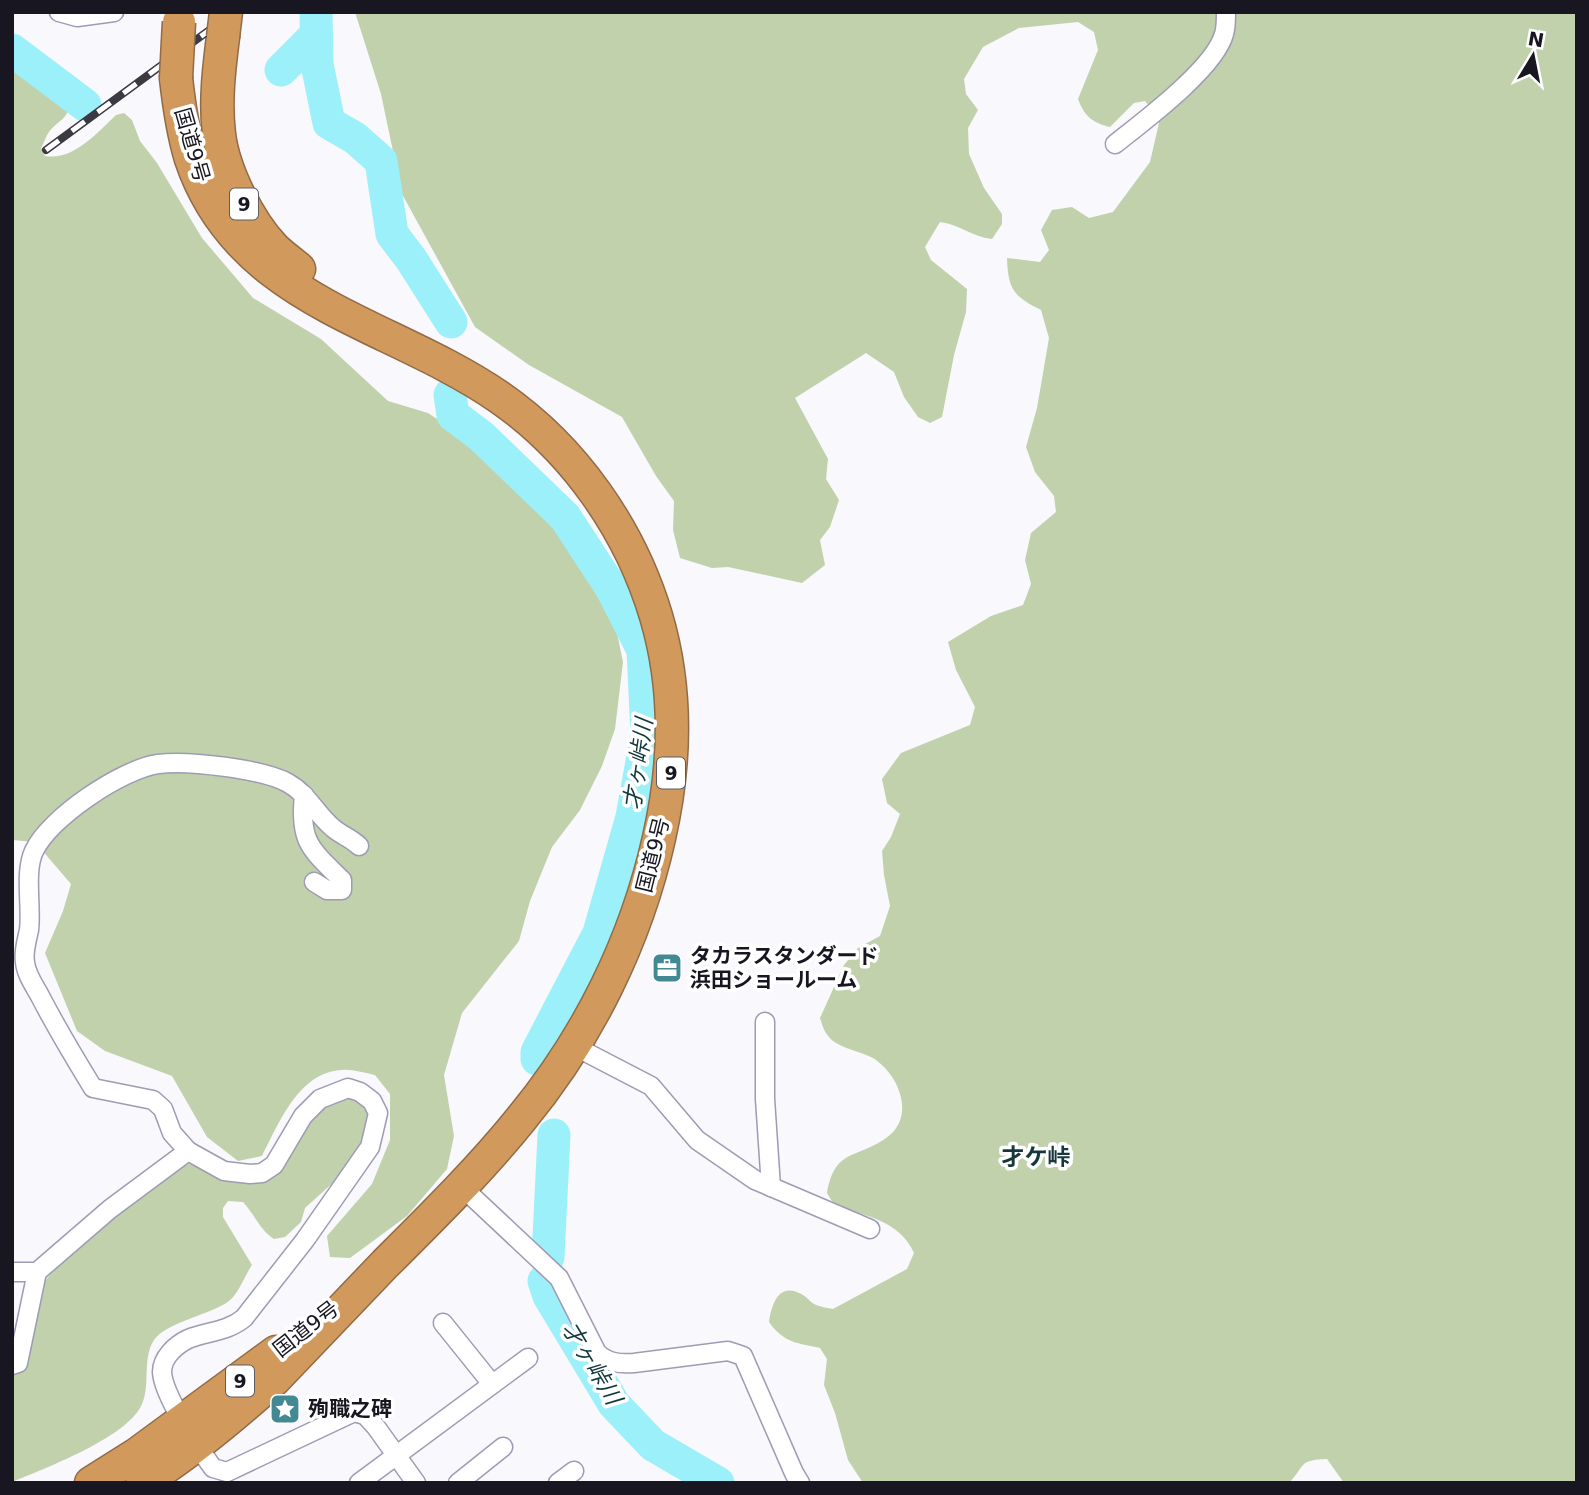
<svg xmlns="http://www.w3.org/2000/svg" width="1589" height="1495" viewBox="0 0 1589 1495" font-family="'DejaVu Sans','Noto Sans JP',sans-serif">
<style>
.green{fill:#c0d1ac}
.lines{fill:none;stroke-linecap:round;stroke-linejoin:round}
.river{stroke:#9cf0fa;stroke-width:33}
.street-casing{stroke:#9e9bb4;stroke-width:21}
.highway-casing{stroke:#916b47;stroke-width:35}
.street{stroke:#fff;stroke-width:18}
.highway{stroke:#d2995c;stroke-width:32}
.rail-casing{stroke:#3b3942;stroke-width:8}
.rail{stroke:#fff;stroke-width:5;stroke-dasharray:16;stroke-linecap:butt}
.highway-bridge-casing{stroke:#916b47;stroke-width:35;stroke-linecap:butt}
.highway-bridge{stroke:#d2995c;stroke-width:32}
.labels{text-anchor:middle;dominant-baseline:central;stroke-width:7;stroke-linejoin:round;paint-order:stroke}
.shield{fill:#fff;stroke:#5d5c63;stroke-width:2}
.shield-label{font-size:19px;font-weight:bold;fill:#181620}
.street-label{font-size:21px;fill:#181620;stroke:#fff}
.poi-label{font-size:21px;font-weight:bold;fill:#181620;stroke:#fff;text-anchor:start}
.water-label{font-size:23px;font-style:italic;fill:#11393e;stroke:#fff}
.neighbourhood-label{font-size:23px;font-weight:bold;fill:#16373c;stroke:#fff}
</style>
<rect width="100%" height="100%" fill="#f8f8fd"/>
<!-- green -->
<g class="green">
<path d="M355 12H1577V1483H1344L1327 1459C1298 1460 1306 1465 1289 1483H863L848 1460 835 1413 824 1385 827 1359 820 1348C797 1343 784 1343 769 1322 772 1303 779 1281 803 1295 808 1298 811 1303 816 1305 821 1307 828 1308 833 1309L907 1269 914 1253C900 1221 865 1215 835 1206L827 1193C835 1148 857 1159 886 1138 916 1118 900 1075 873 1058 860 1051 846 1050 833 1041 825 1034 823 1028 820 1018L844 965 858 948 880 936 890 906 884 875 882 851 891 837 900 814 887 803 882 779 901 753 970 725 975 707 956 670 948 642 991 616 1023 605 1031 584 1025 560 1031 533 1056 512 1054 496 1035 472 1026 447 1037 408 1049 338 1041 310C1013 296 1008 289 1007 258L1040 262 1049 250 1041 230 1052 210 1072 207 1089 218 1113 212 1150 162 1159 123 1158 116 1145 101 1134 103 1110 127C1093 123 1084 116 1078 99L1098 50 1094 32 1078 22 1019 28 983 47 964 79 966 94 978 110 968 128 969 154 984 188 1002 214V224L992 239C972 237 959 224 940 222L925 247 931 260 967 289 966 312 954 355 942 417 930 423 918 417 904 397 894 372 866 353 795 398 828 459 826 479 839 500 830 527 820 540 825 565 802 583 728 567 712 568 680 558 673 530 674 501 656 476 622 417 529 365 475 327 402 194 381 94Z"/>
<path d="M12 57 67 98C72 119 60 118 49 132 46 136 44 143 41 148L45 156C73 161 97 133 116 115L124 113 132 120 140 141 157 163 202 238 253 298 321 339 388 401 428 413 473 443 552 516 615 623 623 662 615 729 602 766 580 810 552 847 530 901 519 941 462 1013 444 1075 454 1136 447 1169 407 1216 350 1258 330 1257 327 1236 372 1184 390 1140V1094L375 1075C365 1073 352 1069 342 1070 298 1072 279 1124 262 1156L238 1161 207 1137 172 1076 105 1051 77 1031 45 953 63 911 71 884 35 842 12 840Z"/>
<path d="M347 1095 363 1102 372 1119 363 1145 337 1179 305 1208 301 1222 285 1237 274 1239C260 1230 255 1215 243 1202L228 1201 223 1208V1217L252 1265C245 1275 239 1293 229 1301 212 1314 165 1323 154 1340 141 1360 152 1388 140 1408 122 1439 46 1468 12 1482V1373L38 1290 63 1258 167 1173 188 1164 258 1181 273 1177 283 1168 313 1115 328 1100Z"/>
</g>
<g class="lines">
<!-- river -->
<g class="river">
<polyline points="316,12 317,64 329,123 355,138 381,161 392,234 411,259 451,322"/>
<polyline points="12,50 85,105"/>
<polyline points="281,70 316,35"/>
<polyline points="450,395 453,415 481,436 565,517 612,589 643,650 647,734 632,817 599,933 537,1052 537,1059"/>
<polyline points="548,1257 554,1135"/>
<polyline points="544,1281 549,1296 614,1404 653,1445 718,1483"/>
</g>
<!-- street casing -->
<g class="street-casing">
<g id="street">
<polyline points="59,12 77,17 114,12"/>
<path d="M1115 144C1144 121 1215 68 1224 34 1226 28 1226 19 1226 12"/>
<path d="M304 795C299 841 310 849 342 880V890H327L314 882"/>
<polyline points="765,1022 765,1099 771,1187"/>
<polyline points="574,1046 651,1086 697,1140 755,1180 870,1229"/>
<path d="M188 1151 172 1133 163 1109 153 1100 93 1088C74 1057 56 1027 40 996 34 985 26 974 25 962 23 952 27 940 29 930 32 907 24 872 34 851 49 818 122 769 158 764 187 760 263 769 288 783 308 794 316 814 333 828 341 835 351 838 359 846"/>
<path d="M461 1186 559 1278 597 1353C608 1363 619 1364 634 1363L728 1351 743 1356 794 1473 800 1483"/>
<path d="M12 1272H37L110 1209 188 1151 224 1171 250 1174 262 1173 274 1165 303 1116 320 1099 348 1088 360 1092 372 1101 378 1113 370 1147 305 1240 244 1318C227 1332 208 1331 188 1339 176 1345 162 1357 162 1372 163 1395 199 1449 213 1468L227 1472 354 1412 365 1415 376 1427 416 1483"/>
<polyline points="443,1323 492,1384"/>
<polyline points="12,1365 18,1363 37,1272"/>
<polyline points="359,1483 528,1358"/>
<polyline points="458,1483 503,1447"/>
<polyline points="558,1483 574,1471"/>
</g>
</g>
<!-- highway casing -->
<g class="highway-casing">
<g id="highway">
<path d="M223 37C219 69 215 102 219 134 223 170 249 222 274 248 282 256 291 262 299 269"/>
<polyline points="91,1483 137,1454 276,1352"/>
<path d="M142 1483C190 1453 233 1417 275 1379 311 1341 348 1303 384 1265 431 1218 479 1171 521 1119 588 1038 636 941 659 838 676 763 678 690 656 616 630 529 574 449 499 397 389 321 239 302 191 159 183 133 179 105 176 78"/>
</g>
</g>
<!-- street -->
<use href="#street" class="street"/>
<!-- highway -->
<use href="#highway" class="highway"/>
<!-- rail casing -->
<g class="rail-casing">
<polyline id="rail" points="46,150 234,12"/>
</g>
<!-- rail -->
<use href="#rail" class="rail"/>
<!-- highway-bridge casing -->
<g class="highway-bridge-casing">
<g id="highway-bridge">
<polyline points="223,37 226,12"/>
<polyline points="176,78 179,22"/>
</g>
</g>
<!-- highway-bridge -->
<use href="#highway-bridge" class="highway-bridge"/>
</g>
<!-- icons -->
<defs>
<g id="office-square" transform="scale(1.575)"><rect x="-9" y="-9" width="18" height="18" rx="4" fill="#438994" stroke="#fff"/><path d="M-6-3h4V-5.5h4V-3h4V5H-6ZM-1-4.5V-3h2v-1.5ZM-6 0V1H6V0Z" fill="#fff"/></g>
<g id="sight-square" transform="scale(1.575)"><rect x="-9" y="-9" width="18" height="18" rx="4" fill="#438994" stroke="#fff"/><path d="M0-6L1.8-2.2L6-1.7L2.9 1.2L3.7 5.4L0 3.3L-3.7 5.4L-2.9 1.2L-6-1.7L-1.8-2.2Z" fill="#fff"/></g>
</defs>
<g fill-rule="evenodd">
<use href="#office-square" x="667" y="968"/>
<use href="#sight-square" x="285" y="1409"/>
</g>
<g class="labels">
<!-- shield labels -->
<g class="shield">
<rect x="230" y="188.5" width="28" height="31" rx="5"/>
<rect x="657" y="757.5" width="28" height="31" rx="5"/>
<rect x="226" y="1365.5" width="28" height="31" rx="5"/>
</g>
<g class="shield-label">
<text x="244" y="204">9</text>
<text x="671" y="773">9</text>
<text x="240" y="1381">9</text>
</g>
<!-- street labels -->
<g class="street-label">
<text transform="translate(192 145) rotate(74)">国道9号</text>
<text transform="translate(653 855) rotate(-76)">国道9号</text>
<text transform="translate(306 1329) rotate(-38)">国道9号</text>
</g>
<!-- poi labels -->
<g class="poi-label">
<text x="690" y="956">タカラスタンダード<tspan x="690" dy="24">浜田ショールーム</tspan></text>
<text x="308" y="1409">殉職之碑</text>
</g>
<!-- water labels -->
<g class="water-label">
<text transform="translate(638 764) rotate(-82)">才ヶ峠川</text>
<text transform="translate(592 1363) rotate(59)">才ヶ峠川</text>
</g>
<!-- neighbourhood labels -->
<g class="neighbourhood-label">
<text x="1036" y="1157">才ケ峠</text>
</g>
</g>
<!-- border -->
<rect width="1589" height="1495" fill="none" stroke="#181620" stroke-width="28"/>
<!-- north arrow -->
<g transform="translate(1533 56) rotate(10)" stroke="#ffffff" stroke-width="5" paint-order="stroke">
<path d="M0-5L12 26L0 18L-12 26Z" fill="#181620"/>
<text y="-10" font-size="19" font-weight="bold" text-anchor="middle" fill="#181620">N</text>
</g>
</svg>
